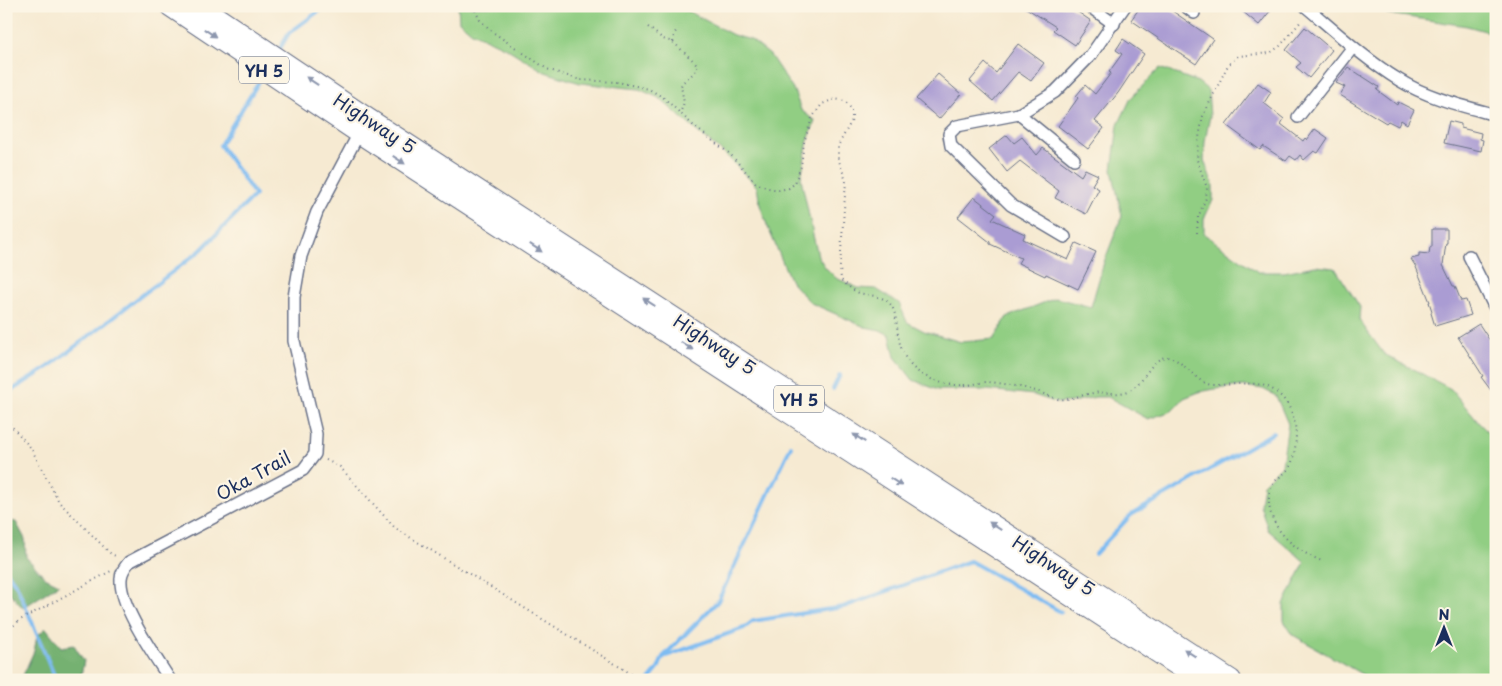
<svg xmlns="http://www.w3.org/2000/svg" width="1502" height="686" viewBox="0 0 1502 686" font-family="'Playpen Sans',sans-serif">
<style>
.green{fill:#91ce83;stroke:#567e70}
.forest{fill:#74b171;stroke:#487068}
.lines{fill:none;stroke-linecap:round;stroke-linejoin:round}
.stream{stroke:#7ebcf2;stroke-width:4}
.building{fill:#aa9cd3}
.street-casing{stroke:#687087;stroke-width:14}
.highway-casing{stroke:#687087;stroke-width:22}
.path{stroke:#687087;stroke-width:2;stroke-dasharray:1 4;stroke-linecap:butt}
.street{stroke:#fff;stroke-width:11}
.highway{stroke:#fff;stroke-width:20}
.oneway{fill:#8d97ae}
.labels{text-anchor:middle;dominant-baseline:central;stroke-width:4.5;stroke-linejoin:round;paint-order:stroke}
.shield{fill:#fcf5e5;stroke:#5e6a86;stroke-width:1}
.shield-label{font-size:16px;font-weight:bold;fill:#1b2f5e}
.street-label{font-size:18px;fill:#1b2f5e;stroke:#fcf5e5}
</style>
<rect width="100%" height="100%" fill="#fcf5e5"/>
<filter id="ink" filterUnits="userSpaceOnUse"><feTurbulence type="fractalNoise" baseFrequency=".02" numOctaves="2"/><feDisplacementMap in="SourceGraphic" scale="10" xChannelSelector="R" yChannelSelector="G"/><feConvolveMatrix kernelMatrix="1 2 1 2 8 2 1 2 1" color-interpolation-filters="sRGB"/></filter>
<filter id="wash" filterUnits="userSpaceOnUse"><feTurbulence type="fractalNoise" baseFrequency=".0096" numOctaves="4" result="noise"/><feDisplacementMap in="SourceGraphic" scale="20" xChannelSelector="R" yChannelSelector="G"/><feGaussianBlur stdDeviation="1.12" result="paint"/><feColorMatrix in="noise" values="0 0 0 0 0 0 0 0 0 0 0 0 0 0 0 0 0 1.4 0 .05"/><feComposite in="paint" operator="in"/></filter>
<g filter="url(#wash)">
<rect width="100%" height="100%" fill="#f6ead2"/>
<!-- green -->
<g class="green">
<polygon points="458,6 684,6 686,10 733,35 751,40 770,55 794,91 801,110 815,121 808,141 801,178 813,235 818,256 825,267 836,278 858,288 876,289 899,303 907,322 924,331 961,342 994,339 1007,317 1056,298 1091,307 1104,262 1122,216 1112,170 1118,125 1131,98 1160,68 1198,82 1208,90 1210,116 1205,141 1204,160 1213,185 1213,200 1204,219 1204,234 1258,272 1284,272 1315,266 1335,268 1360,307 1359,320 1384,354 1451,389 1479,423 1496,440 1496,680 1372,680 1293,635 1284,621 1284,604 1305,562 1268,530 1260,505 1263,484 1282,465 1288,424 1276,396 1263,389 1244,386 1215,389 1199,392 1184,398 1172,411 1148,419 1108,397 1096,397 1072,402 1057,403 1034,395 988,390 938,390 913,380 895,357 890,335 880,330 865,327 811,303 791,282 767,225 760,205 757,187 725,154 701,135 659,98 639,89 580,83 545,72 506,48 472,32 459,21"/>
<polygon points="1375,6 1496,6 1496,34 1467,26 1388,14"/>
</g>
<!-- forest -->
<g class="forest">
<polygon points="6,520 16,522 25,539 26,557 45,577 59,584 23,608 6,589"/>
<polygon points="46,628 61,647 74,645 84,661 80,680 21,680 34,651 37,636"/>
</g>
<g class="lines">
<!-- stream -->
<g class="stream">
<polyline points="279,50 289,33 326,6"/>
<polyline points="833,389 840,375"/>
<polyline points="6,394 47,368 201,250 255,195 220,145 263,75"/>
<polyline points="1095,554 1131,515 1273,433"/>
<polyline points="6,571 17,586 56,680"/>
<polyline points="663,657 744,628 753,621 843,607 970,561 1061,612"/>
<polyline points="649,680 658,669 663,657 718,601 791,446"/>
</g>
</g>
<g id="blocks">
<!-- building -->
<g class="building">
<polygon points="1023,6 1069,6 1091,21 1075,45 1053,30 1056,27"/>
<polygon points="1141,6 1165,6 1213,39 1196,64 1131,20"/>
<polygon points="1236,6 1274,6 1259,25"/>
<polygon points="1305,27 1332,50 1309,78 1296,67 1301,63 1286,50"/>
<polygon points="1123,39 1144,54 1118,93 1095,121 1104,128 1088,149 1058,126 1078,98 1076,96 1085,85 1095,94 1111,73 1109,72 1122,54 1116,50"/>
<polygon points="1018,44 1044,63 1031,81 1018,72 993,101 970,81 985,63 996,73"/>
<polygon points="1348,67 1379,87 1377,90 1397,105 1398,102 1414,110 1407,124 1401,120 1398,126 1388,121 1386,123 1340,95 1345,87 1336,83"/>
<polygon points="938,74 961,94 939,119 916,99"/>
<polygon points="1258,83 1271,92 1264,103 1284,119 1281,124 1303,141 1305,138 1307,140 1315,129 1328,138 1318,153 1314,151 1304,160 1300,155 1296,160 1290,156 1286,161 1263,146 1260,150 1226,125"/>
<polygon points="1449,121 1461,124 1461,128 1481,133 1480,139 1483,140 1481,151 1444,143"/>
<polygon points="1007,135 1014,143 1022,137 1037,155 1043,148 1081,176 1085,169 1098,175 1092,185 1099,189 1086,214 1055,198 1059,191 1020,161 1007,172 989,149"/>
<polygon points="974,197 996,214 992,219 1025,234 1023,239 1068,260 1076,243 1096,252 1078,289 1046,274 1045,276 1018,263 1021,258 990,244 990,242 958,217"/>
<polygon points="1432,229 1447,229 1447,243 1446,243 1443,265 1453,286 1455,286 1461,301 1466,300 1471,315 1435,326 1431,313 1432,311 1429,302 1430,302 1416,267 1411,259 1419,257 1419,253 1429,254 1430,247 1432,247"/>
<polygon points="1479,324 1496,350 1496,397 1481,377 1483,376 1458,337"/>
</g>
</g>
</g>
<g filter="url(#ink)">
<use href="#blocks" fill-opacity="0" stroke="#687087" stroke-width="1"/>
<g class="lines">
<!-- street casing -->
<g class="street-casing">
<g id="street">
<polyline points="1089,6 1114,24"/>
<polyline points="1185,6 1194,13"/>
<path d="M1305 6C1336 32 1365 59 1399 80 1428 98 1463 106 1496 115"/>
<polyline points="1019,114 1074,159"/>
<polyline points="1298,117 1353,47"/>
<polyline points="1065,237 1011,205 951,146 949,134 957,126 1019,114 1055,92 1091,55 1125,6"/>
<polyline points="1469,256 1496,310"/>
<path d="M170 680C155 656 119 606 121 579 121 572 125 567 129 562L303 470 315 454 316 434 294 341V297L301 256 317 212 359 133"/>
</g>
</g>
<!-- highway casing -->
<g class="highway-casing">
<g id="highway">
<polyline points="170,6 359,133 1200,680"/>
<polyline points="200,6 367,118 1231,680"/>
</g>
</g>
<!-- path -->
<g class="path">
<path d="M473 6 480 20 494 33 547 69 580 80 618 82 649 89 664 98 696 128 730 154 756 183 768 188 779 190 789 188 795 183 801 166 804 142 812 118 822 104 835 99 845 101 852 110V120L838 146V158L846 181 840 266 841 280C847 285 852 290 859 293 870 296 883 295 891 305 895 311 896 319 897 326 899 348 905 366 925 376 937 383 952 386 965 385 973 385 980 382 988 382 1002 383 1023 387 1036 391 1043 393 1050 397 1057 399 1070 401 1082 394 1094 393 1104 391 1115 395 1125 392 1143 388 1150 357 1167 357 1180 357 1194 379 1207 384 1210 385 1215 385 1218 385 1235 385 1254 380 1270 388 1297 403 1300 435 1292 462 1289 473 1278 476 1273 484 1269 489 1269 496 1269 502 1270 530 1297 552 1322 561"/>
<polyline points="648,27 663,39 673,42 698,65 695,72 682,83 681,86 684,103 680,113"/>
<polyline points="673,42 674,34 678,29"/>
<polyline points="1197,233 1198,217 1206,198 1207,188 1197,160 1198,143 1203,116 1228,65 1238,56 1270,53 1280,46 1302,20"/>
<polyline points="6,420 31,448 59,502 111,554 118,557"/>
<polyline points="326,460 340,467 395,528 641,680"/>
<polyline points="6,632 20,620 111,571"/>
</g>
<!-- street -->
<use href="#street" class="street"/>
<!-- highway -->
<use href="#highway" class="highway"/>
</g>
<!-- one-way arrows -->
<defs><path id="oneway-solid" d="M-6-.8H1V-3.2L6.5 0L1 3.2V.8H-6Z" transform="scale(1.25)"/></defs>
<g class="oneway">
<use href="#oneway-solid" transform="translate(210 33) rotate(34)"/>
<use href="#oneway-solid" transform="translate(312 81) rotate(-146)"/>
<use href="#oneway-solid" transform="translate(399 160) rotate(33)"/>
<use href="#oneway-solid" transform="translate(536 248) rotate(33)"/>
<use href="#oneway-solid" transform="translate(649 302) rotate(-147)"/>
<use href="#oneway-solid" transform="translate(687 346) rotate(33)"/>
<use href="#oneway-solid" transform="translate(859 438) rotate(-147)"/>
<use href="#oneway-solid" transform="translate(896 482) rotate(33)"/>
<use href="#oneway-solid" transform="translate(995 526) rotate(-147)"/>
<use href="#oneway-solid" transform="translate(1190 653) rotate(-147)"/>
</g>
</g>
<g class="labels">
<!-- shield labels -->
<g class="shield">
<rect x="239" y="56.5" width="50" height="27" rx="4"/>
<rect x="774" y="385.5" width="50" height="27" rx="4"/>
</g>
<g class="shield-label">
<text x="264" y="70">YH 5</text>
<text x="799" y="399">YH 5</text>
</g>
<!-- street labels -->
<g class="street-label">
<text transform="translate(375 123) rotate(33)">Highway 5</text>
<text transform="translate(715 344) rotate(33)">Highway 5</text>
<text transform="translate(253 475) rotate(-29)">Oka Trail</text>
<text transform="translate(1054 565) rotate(33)">Highway 5</text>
</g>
</g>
<!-- margin -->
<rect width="1502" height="686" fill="none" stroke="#fcf5e5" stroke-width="25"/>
<!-- north arrow -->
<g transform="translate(1444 628)" stroke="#fcf5e5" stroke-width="4" paint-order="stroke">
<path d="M0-4L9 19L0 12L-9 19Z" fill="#1b2f5e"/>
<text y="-8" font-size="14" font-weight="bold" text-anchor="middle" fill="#1b2f5e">N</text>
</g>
</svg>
